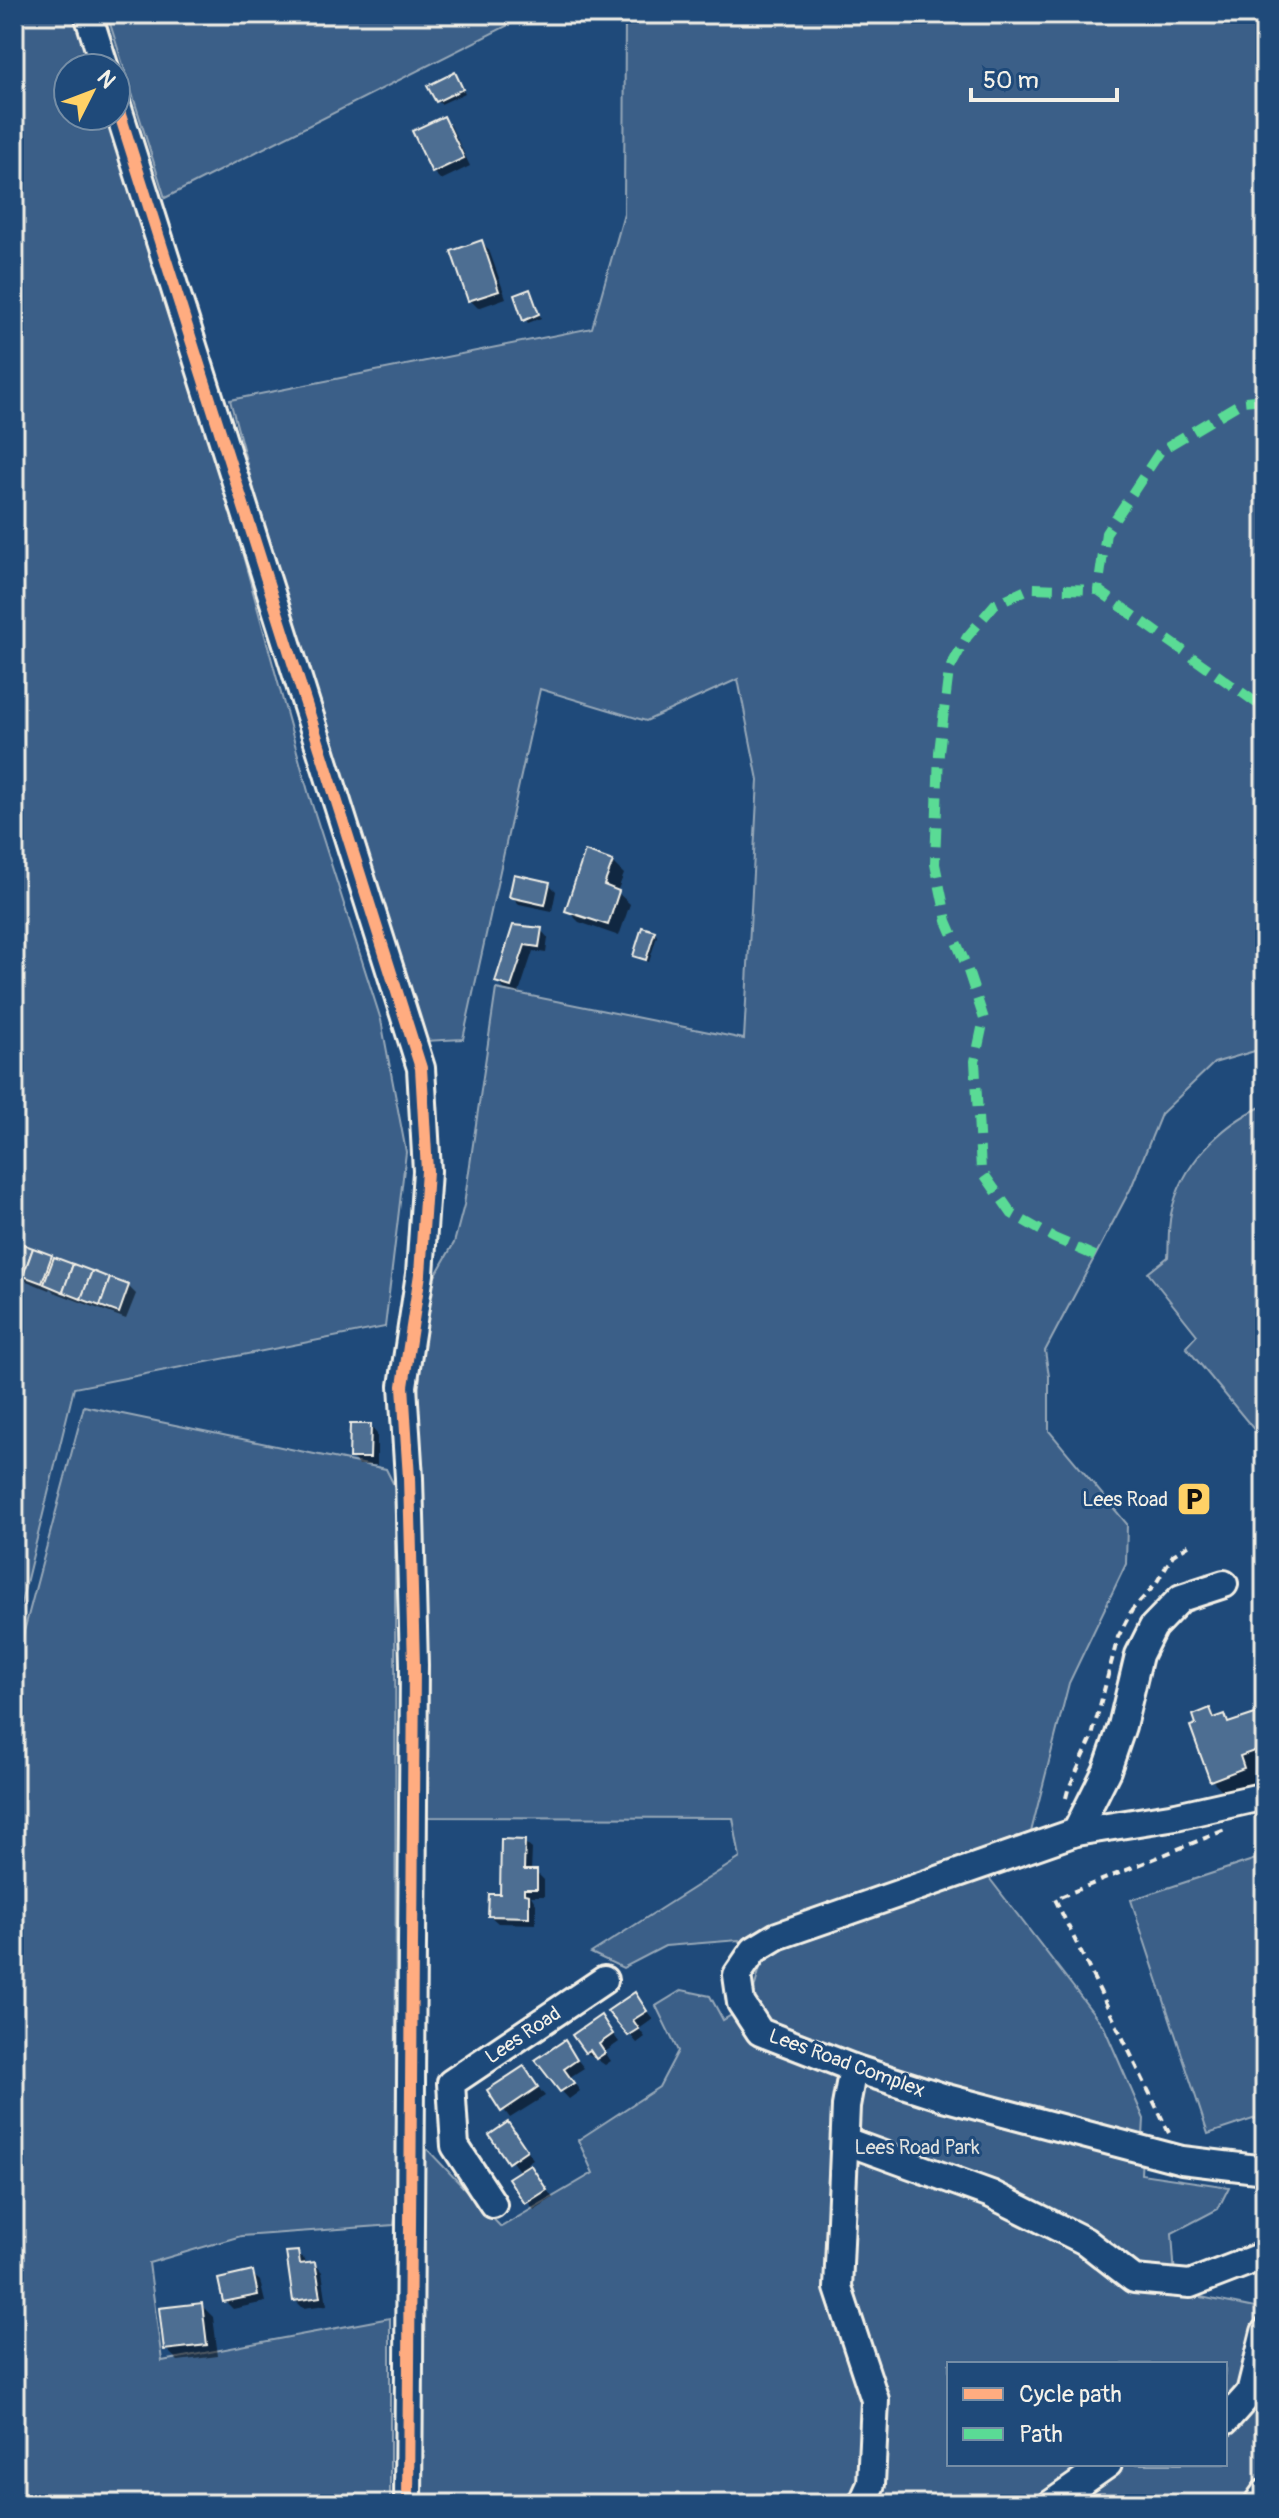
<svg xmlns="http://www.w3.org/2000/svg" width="1279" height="2518" viewBox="0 0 1279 2518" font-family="Pangolin,sans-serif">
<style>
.green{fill:#3a5f88;stroke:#97a8b8;stroke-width:2;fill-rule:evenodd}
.shadow{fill:#0007}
.building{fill:#4d6e92;stroke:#f4f1e8;stroke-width:2}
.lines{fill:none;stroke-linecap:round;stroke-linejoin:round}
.minor-casing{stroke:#f4f1e8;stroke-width:32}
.path{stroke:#f4f1e8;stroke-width:4;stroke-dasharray:8 6;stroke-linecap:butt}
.minor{stroke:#1f4a7a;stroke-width:26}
.quiet{stroke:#5adb95;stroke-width:10;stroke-dasharray:20 10;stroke-linecap:butt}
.cycleway-casing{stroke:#1f4a7a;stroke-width:17}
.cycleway{stroke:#ffac80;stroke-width:12}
.labels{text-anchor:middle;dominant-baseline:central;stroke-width:6;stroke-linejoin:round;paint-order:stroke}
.poi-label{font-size:20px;fill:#f4f1e8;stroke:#1f4a7a;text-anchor:end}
.street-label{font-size:20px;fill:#f4f1e8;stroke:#1f4a7a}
.park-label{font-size:20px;fill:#e1e2de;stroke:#1f4a7a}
</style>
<rect width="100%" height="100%" fill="#1f4a7a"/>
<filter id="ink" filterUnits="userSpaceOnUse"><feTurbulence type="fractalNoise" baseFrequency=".0125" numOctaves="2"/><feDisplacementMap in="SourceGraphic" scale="16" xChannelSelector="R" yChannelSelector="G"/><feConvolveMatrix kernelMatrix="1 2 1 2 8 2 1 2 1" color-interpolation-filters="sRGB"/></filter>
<g filter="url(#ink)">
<!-- green -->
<g class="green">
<polygon points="14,14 76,14 94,68 68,68 68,116 109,116 201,403 309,795 381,1020 406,1152 385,1327 74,1388 14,1632"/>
<polygon points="107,14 530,14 165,198"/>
<path d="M625 14H1265V1048L1214 1063 1161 1114 1131 1188 1045 1351 1049 1376V1431L1127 1524 1126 1564 1069 1683 1031 1832 977 1851 990 1879 1104 2027 1144 2119 1141 2174 1229 2187 1218 2209 1172 2233 1176 2292 1265 2310V2504H416L419 2145 428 2150 501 2227 593 2173 578 2140 659 2087 678 2051 656 2006 682 1990 710 1996 723 2020 750 2004 762 1960 739 1940 665 1946 623 1968 591 1953 740 1858 733 1818 424 1817 416 1412 430 1285 454 1243 464 1205 496 989 744 1039 758 780 738 679 646 721 540 689 463 1039 424 1041 276 573 230 400 592 328 624 214ZM949 2364H1225V2464H949Z"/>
<path d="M1265 1105V1443L1186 1347 1197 1335 1148 1273 1168 1257C1169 1243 1168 1228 1171 1214 1181 1165 1220 1125 1265 1105Z"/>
<polygon points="84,1406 386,1469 395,1487 396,2210 394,2225 241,2236 149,2263 162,2361 390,2318 390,2504 14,2504 14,1669"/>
<polygon points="1265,1856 1265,2115 1208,2134 1131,1900"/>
</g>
<!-- shadow -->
<g class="shadow">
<polygon points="455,75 465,93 441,104 437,101"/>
<polygon points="443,119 451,126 470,166 441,180 433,172"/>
<polygon points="482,242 489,250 506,298 478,308 470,300"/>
<polygon points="529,291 541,318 528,323 525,319"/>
<polygon points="612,862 624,874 617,892 630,904 619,936 579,922 567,910"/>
<polygon points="549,884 556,891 552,911 519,904 511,896"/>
<polygon points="515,927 541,930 548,938 546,953 533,951 519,993 504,989 497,981"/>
<polygon points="654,932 657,936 649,962 638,958 635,955"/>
<polygon points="14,1243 51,1257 55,1261 128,1286 136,1294 126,1319 54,1292 50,1288 49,1290 14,1276"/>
<polygon points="370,1426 377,1434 377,1465 359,1465 351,1457"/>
<polygon points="1265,1691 1265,1768 1255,1772 1259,1785 1228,1796 1212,1780 1210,1710 1218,1719 1224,1717 1232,1724 1263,1713"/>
<polygon points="524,1842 532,1849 531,1872 536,1872 544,1880 544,1896 531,1896 536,1904 536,1924 498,1923 490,1916 502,1896"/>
<polygon points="634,1995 653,2019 639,2029 645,2037 637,2043 610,2011"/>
<polygon points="601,2018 619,2042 605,2052 611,2061 605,2065 586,2052"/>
<polygon points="564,2043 584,2068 570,2077 580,2091 569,2099 549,2078 538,2061"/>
<polygon points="524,2069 545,2096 510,2118 490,2091"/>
<polygon points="508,2124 533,2159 527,2163 553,2198 534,2210 511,2178 520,2172 492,2135"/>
<polygon points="297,2253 305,2260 306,2265 315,2264 322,2272 327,2305 303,2308 295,2300"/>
<polygon points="252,2274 260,2281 265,2302 233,2309 225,2301"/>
<polygon points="201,2305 213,2317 218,2356 178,2361 166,2349"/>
</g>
<!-- building -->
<g class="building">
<polygon points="455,72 463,89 436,102 427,86"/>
<polygon points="444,116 464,158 432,173 412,131"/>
<polygon points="482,240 499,291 468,301 451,251"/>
<polygon points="530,289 539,314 523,321 514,295"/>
<polygon points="585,851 613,861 604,885 619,891 608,925 565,911"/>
<polygon points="514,874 550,882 545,905 509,897"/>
<polygon points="513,925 542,928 539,947 525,945 511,987 495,982"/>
<polygon points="642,927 655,931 646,960 633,956"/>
<polygon points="15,1241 33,1248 23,1276 14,1273"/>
<polygon points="33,1248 52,1255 42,1283 23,1276"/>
<polygon points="54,1257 73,1264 63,1292 44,1284"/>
<polygon points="73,1264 92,1271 81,1299 63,1292"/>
<polygon points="92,1271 110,1278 100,1306 81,1299"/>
<polygon points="110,1278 129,1285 119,1313 100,1306"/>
<polygon points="350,1424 371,1424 370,1458 349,1458"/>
<polygon points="1265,1689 1265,1747 1240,1756 1244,1768 1210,1781 1190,1726 1196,1724 1193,1715 1210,1708 1214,1718 1225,1714 1228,1723 1261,1712 1256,1692"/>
<polygon points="501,1839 525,1840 524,1870 537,1870 537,1889 524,1889 524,1894 529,1895 529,1917 488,1916 489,1894 500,1894"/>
<polygon points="635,1992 647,2011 633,2020 639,2029 628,2036 607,2011"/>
<polygon points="601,2015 613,2034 599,2044 605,2053 596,2059 590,2050 585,2053 572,2035"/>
<polygon points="565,2040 577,2060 564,2069 574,2083 560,2092 535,2060"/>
<polygon points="524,2066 538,2087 501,2112 487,2090"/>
<polygon points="508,2122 527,2150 508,2163 489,2135"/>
<polygon points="530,2164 547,2190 525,2204 508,2178"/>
<polygon points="298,2251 300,2264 315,2262 321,2297 293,2301 286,2252"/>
<polygon points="253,2271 258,2295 223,2302 218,2279"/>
<polygon points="202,2303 207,2345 164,2350 159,2308"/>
</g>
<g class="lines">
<!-- minor casing -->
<g class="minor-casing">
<g id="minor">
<polyline points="88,14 105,68"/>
<polyline points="116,102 421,1068 427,1171 420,1274 403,1386 409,1478 414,1665 408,2504"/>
<polyline points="1224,1584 1181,1598 1153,1627 1139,1655 1122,1726 1107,1770 1076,1832 777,1936 754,1950 737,1975 741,2003 760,2032 853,2068 943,2097 1182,2160 1265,2170"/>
<polyline points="1076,1832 1176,1816 1265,1796"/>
<polyline points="853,2068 846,2106 838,2288 875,2400 871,2484 862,2504"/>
<polyline points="845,2141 991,2194 1085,2241 1134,2279 1190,2284 1265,2255"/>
<polyline points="493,2204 455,2146 451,2083 604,1980"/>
<polyline points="1265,2332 1250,2393 1265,2397"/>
<polyline points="1225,2421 1250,2393"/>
<polyline points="1051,2504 1108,2464"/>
<polyline points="1257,2504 1265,2493"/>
</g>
</g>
<!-- path -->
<g class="path">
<polyline points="1066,1798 1068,1790 1091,1740 1118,1637 1132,1610 1155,1585 1173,1555 1190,1544"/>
<polyline points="1169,2133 1055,1899 1225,1830"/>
</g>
<!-- minor -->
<use href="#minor" class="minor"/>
<!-- quiet -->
<g class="quiet">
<polyline points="1265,399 1244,401 1161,450 1106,533 1098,590 1265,709"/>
<polyline points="1095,1256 1054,1238 1012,1214 981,1170 975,1061 984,1019 966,965 947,921 935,864 939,752 949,670 967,637 995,604 1031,588 1098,590"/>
</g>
<!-- cycleway casing -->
<g class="cycleway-casing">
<polyline id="cycleway" points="116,102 421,1068 427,1171 420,1274 403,1386 409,1478 414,1665 408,2504"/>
</g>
<!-- cycleway -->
<use href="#cycleway" class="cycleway"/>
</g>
</g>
<!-- icons -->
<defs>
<g id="parking-square" transform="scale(1.8)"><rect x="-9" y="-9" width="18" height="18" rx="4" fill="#ffd166" stroke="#1f4a7a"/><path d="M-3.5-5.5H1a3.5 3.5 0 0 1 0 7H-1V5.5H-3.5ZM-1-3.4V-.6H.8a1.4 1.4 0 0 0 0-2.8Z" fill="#111"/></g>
</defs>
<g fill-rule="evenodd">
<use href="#parking-square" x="1194" y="1499"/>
</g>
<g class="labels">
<!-- poi labels -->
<g class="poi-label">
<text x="1168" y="1499">Lees Road</text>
</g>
<!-- street labels -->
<g class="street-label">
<text transform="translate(523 2035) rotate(-34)">Lees Road</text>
<text transform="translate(847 2063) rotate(20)">Lees Road Complex</text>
</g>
<!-- park labels -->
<g class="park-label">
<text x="917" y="2147">Lees Road Park</text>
</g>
</g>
<!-- margin -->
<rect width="1279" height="2518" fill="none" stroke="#1f4a7a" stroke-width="48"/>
<rect x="24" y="24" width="1231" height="2470" fill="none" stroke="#f4f1e8" stroke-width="3" filter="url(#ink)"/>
<!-- legend -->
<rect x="947" y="2362" width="280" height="104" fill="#1f4a7a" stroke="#748da6" stroke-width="2"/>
<rect x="963" y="2388" width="40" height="12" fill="#ffac80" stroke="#748da6" stroke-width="2"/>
<text x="1019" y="2402" font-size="24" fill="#f4f1e8">Cycle path</text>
<rect x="963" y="2428" width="40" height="12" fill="#5adb95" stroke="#748da6" stroke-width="2"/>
<text x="1019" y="2442" font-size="24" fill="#f4f1e8">Path</text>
<!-- north arrow -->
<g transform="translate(92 92) rotate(48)"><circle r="38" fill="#1f4a7a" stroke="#748da6" stroke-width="2"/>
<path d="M0-6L14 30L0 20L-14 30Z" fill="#ffd166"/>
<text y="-12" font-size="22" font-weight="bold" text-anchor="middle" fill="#f4f1e8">N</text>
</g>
<!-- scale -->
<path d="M971 88v12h146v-12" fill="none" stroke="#f4f1e8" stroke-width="4"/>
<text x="983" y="88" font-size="24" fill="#f4f1e8" stroke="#1f4a7a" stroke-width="6" paint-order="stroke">50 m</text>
</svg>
